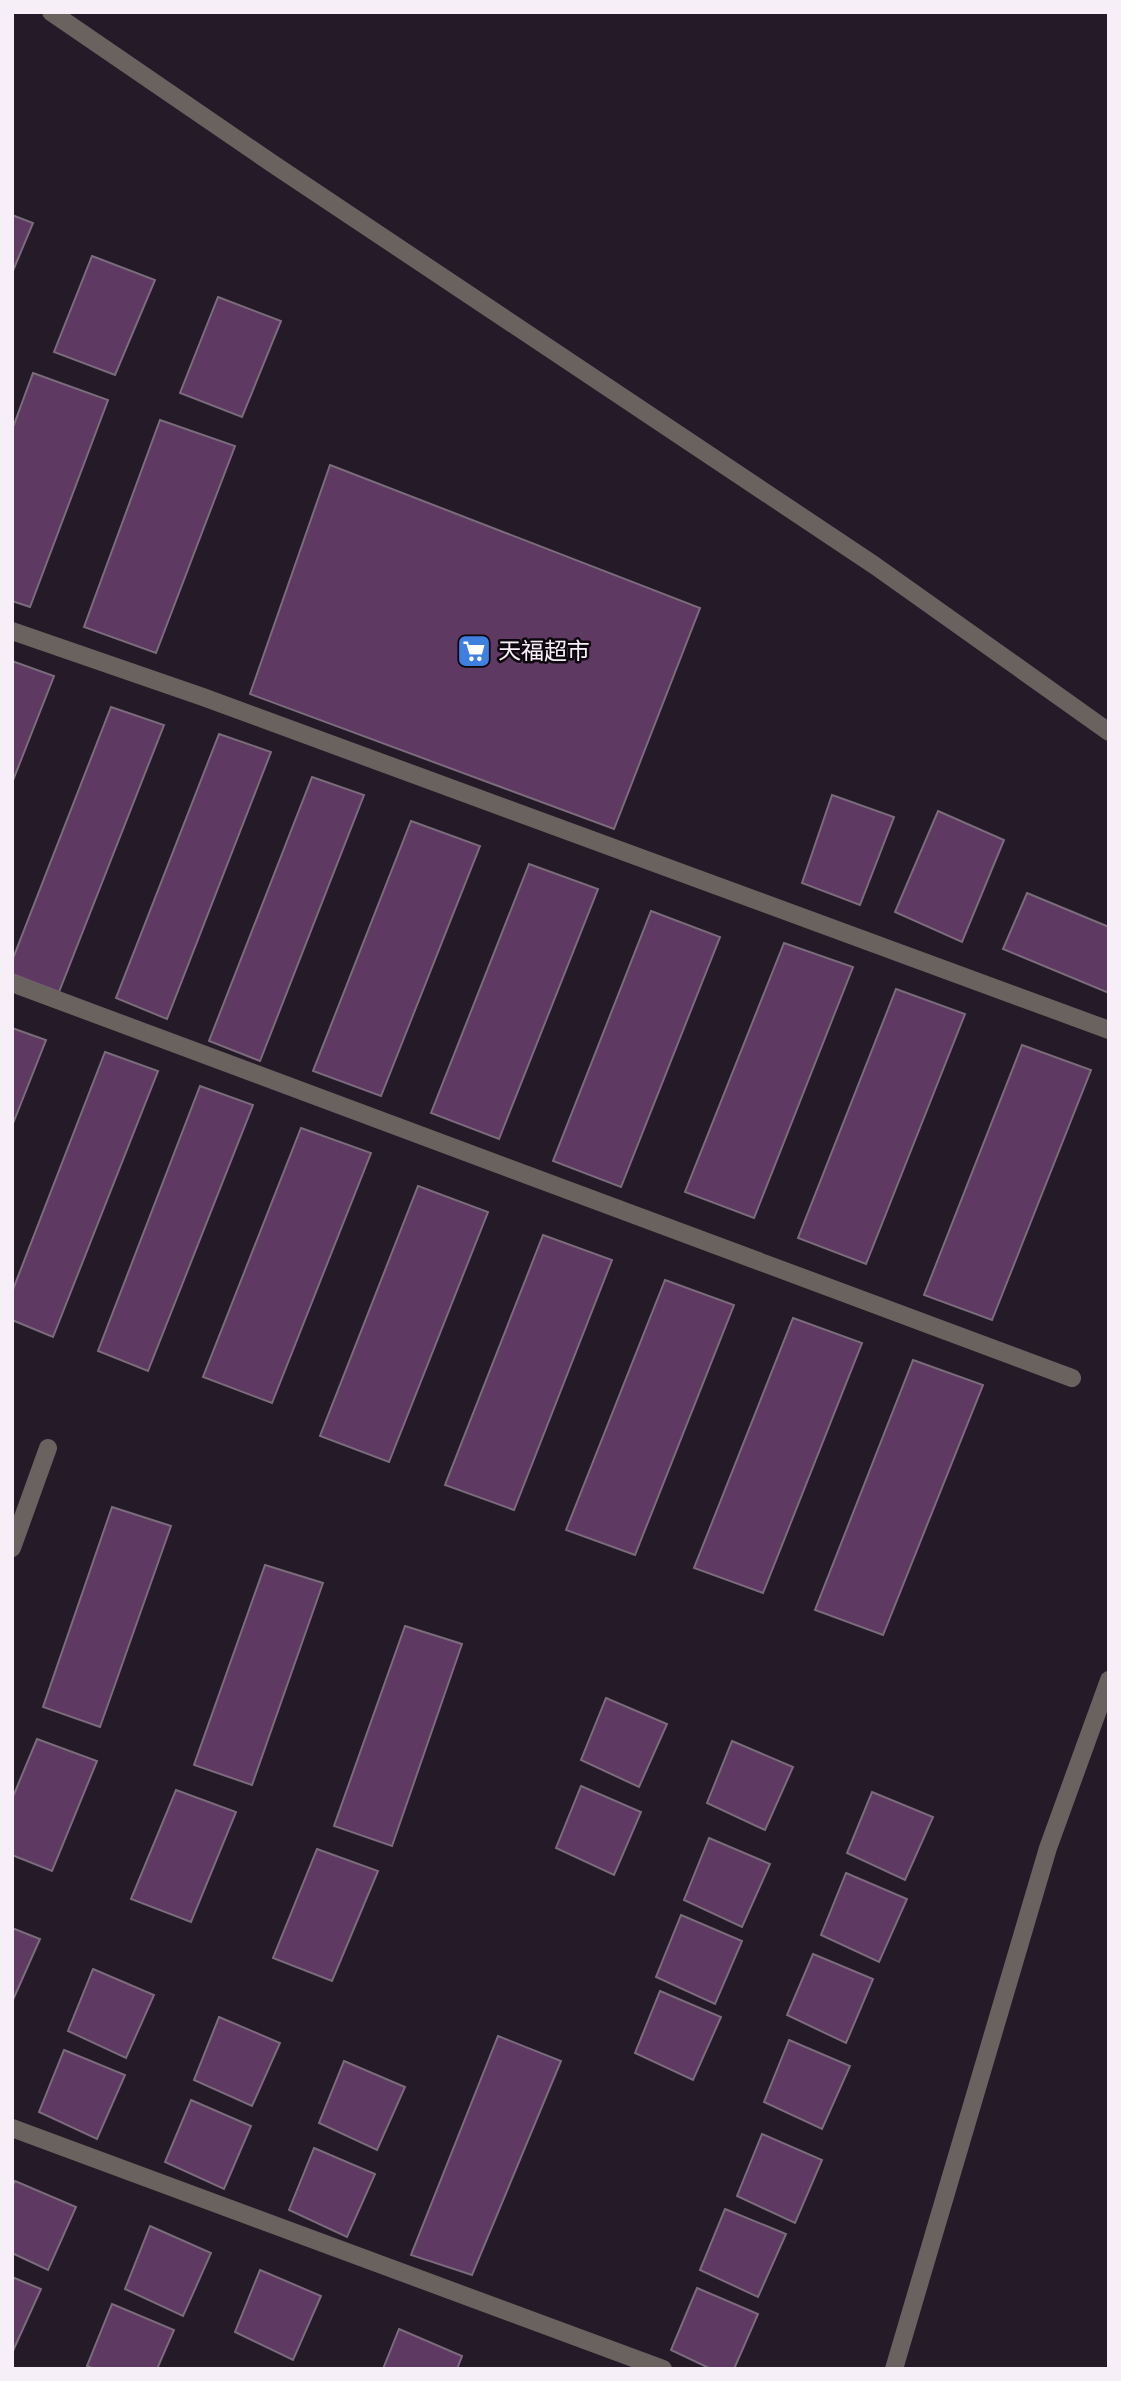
<svg xmlns="http://www.w3.org/2000/svg" width="1121" height="2381" viewBox="0 0 1121 2381" font-family="Helvetica,'Noto Sans SC',sans-serif">
<style>
.building{fill:#5e3962;stroke:#7a6c7b;stroke-width:2}
.lines{fill:none;stroke-linecap:round;stroke-linejoin:round}
.minor{stroke:#6a625e;stroke-width:18}
.labels{text-anchor:middle;dominant-baseline:central;stroke-width:5;stroke-linejoin:round;paint-order:stroke}
.poi-label{font-size:23px;fill:#f7eff7;stroke:#0c070c;text-anchor:start}
</style>
<rect width="100%" height="100%" fill="#251a27"/>
<!-- building -->
<g class="building">
<polygon points="12,215 33,223 12,273"/>
<polygon points="92,256 155,280 115,375 54,352"/>
<polygon points="218,297 281,321 242,417 180,393"/>
<polygon points="33,373 108,400 30,607 12,601 12,430"/>
<polygon points="160,420 235,446 156,653 84,627"/>
<polygon points="330,465 700,608 614,829 250,694"/>
<polygon points="12,661 54,676 12,783"/>
<polygon points="111,707 164,725 59,992 12,974 12,961"/>
<polygon points="219,734 271,752 167,1019 116,998"/>
<polygon points="312,777 364,795 260,1061 209,1041"/>
<polygon points="832,795 894,817 860,905 802,883"/>
<polygon points="938,811 1004,840 962,942 895,912"/>
<polygon points="411,821 480,846 381,1096 313,1071"/>
<polygon points="529,864 598,889 499,1139 431,1113"/>
<polygon points="1027,893 1109,927 1109,993 1003,949"/>
<polygon points="651,911 720,937 621,1187 553,1161"/>
<polygon points="784,943 853,967 754,1218 685,1192"/>
<polygon points="896,989 965,1014 866,1264 798,1238"/>
<polygon points="12,1028 46,1040 12,1126"/>
<polygon points="1022,1045 1091,1070 992,1320 924,1295"/>
<polygon points="105,1052 158,1071 53,1337 12,1320 12,1292"/>
<polygon points="200,1086 253,1105 148,1371 98,1351"/>
<polygon points="301,1128 371,1153 272,1403 203,1377"/>
<polygon points="418,1186 488,1212 389,1462 320,1436"/>
<polygon points="543,1235 612,1260 514,1510 445,1485"/>
<polygon points="665,1280 734,1305 635,1555 566,1530"/>
<polygon points="793,1318 862,1343 763,1593 694,1568"/>
<polygon points="913,1360 983,1385 883,1635 815,1610"/>
<polygon points="112,1507 171,1526 100,1727 43,1707"/>
<polygon points="265,1565 323,1583 252,1785 194,1765"/>
<polygon points="405,1626 462,1644 392,1846 334,1826"/>
<polygon points="606,1698 667,1724 639,1787 581,1760"/>
<polygon points="37,1739 97,1761 52,1871 12,1855 12,1799"/>
<polygon points="732,1741 793,1767 765,1830 707,1803"/>
<polygon points="581,1786 641,1812 614,1875 556,1848"/>
<polygon points="176,1790 236,1812 191,1922 131,1899"/>
<polygon points="872,1792 933,1817 905,1880 847,1853"/>
<polygon points="709,1838 770,1864 742,1927 684,1900"/>
<polygon points="317,1849 378,1871 332,1981 273,1958"/>
<polygon points="846,1873 907,1899 879,1962 821,1935"/>
<polygon points="681,1915 742,1941 715,2004 656,1977"/>
<polygon points="12,1928 40,1939 12,2002"/>
<polygon points="813,1954 873,1979 846,2043 787,2015"/>
<polygon points="93,1969 154,1995 126,2058 68,2031"/>
<polygon points="660,1991 721,2017 693,2080 635,2053"/>
<polygon points="219,2017 280,2043 252,2106 194,2080"/>
<polygon points="498,2036 561,2061 472,2275 411,2255"/>
<polygon points="789,2040 850,2066 822,2129 764,2102"/>
<polygon points="64,2050 125,2075 97,2139 39,2112"/>
<polygon points="344,2061 405,2087 377,2150 319,2123"/>
<polygon points="191,2100 251,2126 224,2189 165,2162"/>
<polygon points="762,2134 822,2160 795,2223 737,2196"/>
<polygon points="314,2148 375,2174 347,2237 289,2210"/>
<polygon points="15,2181 76,2207 48,2270 12,2253 12,2187"/>
<polygon points="725,2209 786,2234 758,2297 700,2270"/>
<polygon points="150,2226 211,2253 183,2316 125,2289"/>
<polygon points="260,2270 321,2296 293,2360 235,2332"/>
<polygon points="12,2277 41,2289 12,2353"/>
<polygon points="697,2288 758,2314 734,2369 711,2369 671,2350"/>
<polygon points="112,2304 174,2330 157,2369 94,2369 87,2366"/>
<polygon points="399,2329 462,2356 457,2369 383,2369"/>
</g>
<g class="lines">
<!-- minor -->
<g class="minor">
<polyline points="51,12 273,164 874,565 1109,732"/>
<polyline points="12,631 203,697 1109,1030"/>
<polyline points="12,983 1072,1378"/>
<polyline points="12,1548 48,1448"/>
<polyline points="12,2128 663,2369"/>
<polyline points="894,2369 1048,1848 1109,1680"/>
</g>
</g>
<!-- icons -->
<defs>
<g id="supermarket-square" transform="scale(1.75)"><rect x="-9" y="-9" width="18" height="18" rx="4" fill="#3f7fe0" stroke="#0c070c"/><path d="M-6-5.5h2.5l.6 2H6L4.5 2H-2.5L-4.4-4H-6ZM-1.5 3.2a1.3 1.3 0 1 0 .1 0ZM3 3.2a1.3 1.3 0 1 0 .1 0Z" fill="#fff"/></g>
</defs>
<g fill-rule="evenodd">
<use href="#supermarket-square" x="474" y="651"/>
</g>
<g class="labels">
<!-- poi labels -->
<g class="poi-label">
<text x="498" y="651">天福超市</text>
</g>
</g>
<!-- border -->
<rect width="1121" height="2381" fill="none" stroke="#f7eff7" stroke-width="28"/>
</svg>
